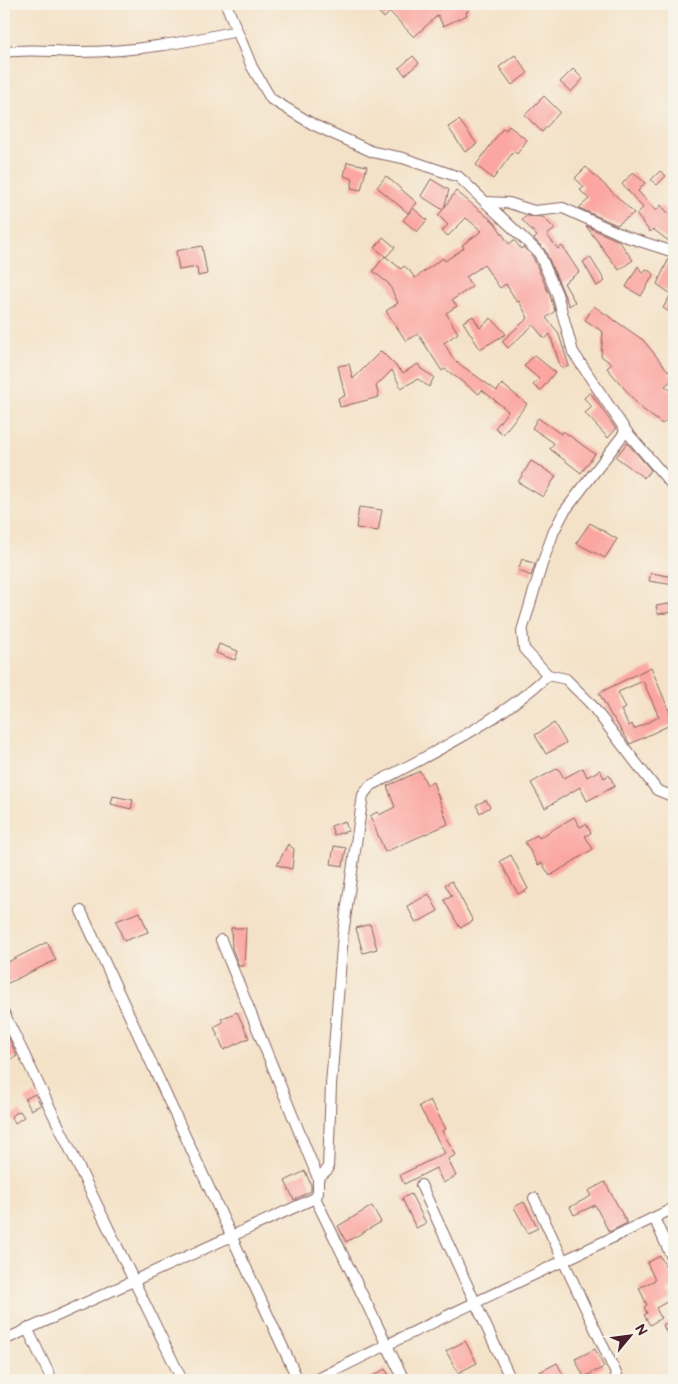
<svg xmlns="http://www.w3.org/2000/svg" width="678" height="1384" viewBox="0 0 678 1384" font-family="'Balsamiq Sans',sans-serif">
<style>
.building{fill:#fba6a1;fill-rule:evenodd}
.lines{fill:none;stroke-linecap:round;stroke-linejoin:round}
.minor-casing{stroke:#866362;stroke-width:12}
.minor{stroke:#fff;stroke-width:10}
</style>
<rect width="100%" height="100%" fill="#f7f3e8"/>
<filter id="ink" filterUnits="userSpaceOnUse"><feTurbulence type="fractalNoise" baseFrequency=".02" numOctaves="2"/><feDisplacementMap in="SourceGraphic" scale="10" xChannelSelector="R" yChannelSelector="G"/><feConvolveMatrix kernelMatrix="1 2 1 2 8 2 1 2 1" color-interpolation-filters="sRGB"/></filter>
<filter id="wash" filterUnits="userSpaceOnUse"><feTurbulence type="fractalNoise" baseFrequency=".0096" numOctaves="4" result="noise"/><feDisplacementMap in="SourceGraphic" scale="20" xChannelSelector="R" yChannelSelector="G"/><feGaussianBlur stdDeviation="1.12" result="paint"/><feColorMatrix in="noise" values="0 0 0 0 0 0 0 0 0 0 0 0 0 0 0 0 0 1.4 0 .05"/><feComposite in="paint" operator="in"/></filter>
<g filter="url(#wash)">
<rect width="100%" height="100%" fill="#f4e2c8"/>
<g id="blocks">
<!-- building -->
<g class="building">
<polygon points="371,4 467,4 470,10 466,12 467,15 443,26 438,15 414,37 390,12 384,18"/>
<polygon points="515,55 528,73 512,85 499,67"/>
<polygon points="413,56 419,63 405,75 399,68"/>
<polygon points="573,69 583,79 571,92 560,82"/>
<polygon points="544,96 560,112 542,132 525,115"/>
<polygon points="459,120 477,144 465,152 448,127"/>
<polygon points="509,126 527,140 517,154 514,151 493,179 476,165 503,128 506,130"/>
<polygon points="347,162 367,166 361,190 351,188 353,179 344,176"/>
<polygon points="586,167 634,213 617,225 579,208 589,199 580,190 584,187 575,178"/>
<polygon points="660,171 666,176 657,185 651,180"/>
<polygon points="633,172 645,183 638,191 656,211 661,205 674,220 674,245 653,229 650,232 636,214 643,208 622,184"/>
<polygon points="386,176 417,203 408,213 377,187"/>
<polygon points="431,179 449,190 444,208 456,191 495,223 509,244 514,240 521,249 523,247 533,257 550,296 555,311 546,318 558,332 569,366 563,368 560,366 550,334 545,339 533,325 508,348 502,341 528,318 519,301 517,302 506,284 500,288 484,265 466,277 472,287 452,300 457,306 446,313 458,333 444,343 454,360 497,391 502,384 527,404 503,434 495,428 508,411 482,390 479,394 445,369 442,371 418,334 406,341 386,311 398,303 389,284 373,271 385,256 401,269 404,266 409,270 415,278 443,258 445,261 464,248 462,245 482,231 466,218 448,236 442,231 448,225 438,215 443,210 421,196"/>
<polygon points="413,208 427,220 417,232 403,220"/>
<polygon points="526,216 543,217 555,229 547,235 558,249 562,246 579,272 564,283 575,302 569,306 545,250 534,239 537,236 522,220"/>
<polygon points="586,226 619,241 633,260 619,270"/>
<polygon points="383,237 395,247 386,257 375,248"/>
<polygon points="202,246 207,274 198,276 197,267 179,270 176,251"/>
<polygon points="590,257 605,281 597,286 583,262"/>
<polygon points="669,258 674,259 674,315 663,308 671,294 657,284"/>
<polygon points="638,266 643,274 646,269 654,274 641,296 626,287"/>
<polygon points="594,306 643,340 674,378 665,386 674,393 674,414 662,424 640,407 607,368 612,364 601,356 603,332 585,320"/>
<polygon points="473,316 480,328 491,318 506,334 480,349 463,322"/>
<polygon points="381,351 403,373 418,364 421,369 434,377 429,387 418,379 401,388 392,370 376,386 379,397 340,407 338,398 345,396 338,366 349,364 353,379"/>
<polygon points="534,355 555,372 540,391 533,385 539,379 524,366"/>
<polygon points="590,392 616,429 608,438 585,413 592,407 584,398"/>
<polygon points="538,418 561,434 563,431 595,454 581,473 550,449 554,443 532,428"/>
<polygon points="627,443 651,470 644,478 616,457"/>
<polygon points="531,461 556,476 543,497 518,482"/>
<polygon points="359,507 382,510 378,531 356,528"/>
<polygon points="590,523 617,539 605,558 576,543"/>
<polygon points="522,559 535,564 531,576 518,570"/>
<polygon points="651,573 674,577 674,585 649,581"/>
<polygon points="674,603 674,612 658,614 656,606"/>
<polygon points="219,644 238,651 235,660 216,653"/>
<path d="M651 667 674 723 630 744 613 717H612L599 693ZM643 681 659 717 634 729 632 724 629 726 621 710 626 708 618 692Z"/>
<polygon points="554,723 566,743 546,754 535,735"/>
<polygon points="558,768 564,778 583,768 587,777 600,770 604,778 609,775 615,786 587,801 580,787 545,808 531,783"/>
<polygon points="420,771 427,785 433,782 448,824 385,852 370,816 377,812 379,815 395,807 387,786"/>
<polygon points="113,796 133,800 131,809 111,804"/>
<polygon points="486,800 490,807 480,813 476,805"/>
<polygon points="574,817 580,827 586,824 591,833 585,836 593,849 550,876 542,863 538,865 525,842 537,835 539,838"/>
<polygon points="345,821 348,831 334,835 331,826"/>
<polygon points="288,844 294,849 292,869 277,865"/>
<polygon points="334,846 346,848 343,866 331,864"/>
<polygon points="511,855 528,889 518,894 500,861"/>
<polygon points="452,881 473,921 460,928 444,900 452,896 445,885"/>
<polygon points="429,894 438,911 416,923 407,906"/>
<polygon points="140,912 148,932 124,941 116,921"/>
<polygon points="370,924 377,949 363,953 356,928"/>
<polygon points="231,928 246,928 244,966 239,966 232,948"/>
<polygon points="47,942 56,960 4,985 4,964"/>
<polygon points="237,1012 249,1038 224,1050 214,1027 223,1022 221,1019"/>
<polygon points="4,1028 17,1056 10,1060 4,1047"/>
<polygon points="35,1094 41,1105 31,1110 25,1099"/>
<polygon points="430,1100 446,1129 442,1131 456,1155 448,1159 456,1176 443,1183 436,1168 404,1184 400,1175 445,1153 419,1106"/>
<polygon points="20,1111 24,1117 15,1123 11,1116"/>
<polygon points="305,1171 311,1185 311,1191 294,1200 285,1181"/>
<polygon points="605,1182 627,1223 609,1232 595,1205 574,1215 570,1207 591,1196 588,1191"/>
<polygon points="411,1194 426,1223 416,1228 402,1198"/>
<polygon points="524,1202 538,1228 528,1233 514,1207"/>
<polygon points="372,1206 381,1222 346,1242 338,1226"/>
<polygon points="660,1256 674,1281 674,1287 667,1291 672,1299 656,1308 661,1318 650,1325 644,1315 647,1313 644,1307 647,1305 639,1288 655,1280 647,1263"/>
<polygon points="674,1319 674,1348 663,1325"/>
<polygon points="465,1341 477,1363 458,1373 446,1351"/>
<polygon points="595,1349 604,1367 584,1377 575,1359"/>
<polygon points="557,1363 566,1380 541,1380 538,1373"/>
<polygon points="385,1369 392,1380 366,1380"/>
</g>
</g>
</g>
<g filter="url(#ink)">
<use href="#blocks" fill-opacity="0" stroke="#866362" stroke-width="1"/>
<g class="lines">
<!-- minor casing -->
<g class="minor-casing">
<g id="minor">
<polyline points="226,4 252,67 271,99 314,125 373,152 403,158 459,177 539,253 557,294 573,352 626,431 564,512 554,531 542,564 522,631 524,649 548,675"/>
<path d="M4 52C30 48 54 52 80 52 133 52 186 42 237 31"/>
<polyline points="485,202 509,203 534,211 563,208 627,237 674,252"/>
<polyline points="626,431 674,487"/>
<polyline points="548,675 566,679 590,703 657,790 674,797"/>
<polyline points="81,911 298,1380"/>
<polyline points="221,940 318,1178 318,1193 315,1198 404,1380"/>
<polyline points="4,1013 182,1380"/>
<path d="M318 1178 328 1169 331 1085 343 934 363 795 370 786C429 755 500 721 548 675"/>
<polyline points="421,1185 511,1380"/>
<polyline points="534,1198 619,1380"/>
<polyline points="654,1218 674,1262"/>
<polyline points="27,1328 52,1380"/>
<polyline points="4,1340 315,1198"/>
<path d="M316 1380C434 1320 555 1266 674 1208"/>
</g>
</g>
<!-- minor -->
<use href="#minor" class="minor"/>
</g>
</g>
<!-- margin -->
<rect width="678" height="1384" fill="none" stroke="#f7f3e8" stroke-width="20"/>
<!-- north arrow -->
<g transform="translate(630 1336) rotate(61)" stroke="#f7f3e8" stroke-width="4" paint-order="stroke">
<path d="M0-4L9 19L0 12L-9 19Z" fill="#4a1f2b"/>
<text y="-8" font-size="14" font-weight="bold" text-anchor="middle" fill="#4a1f2b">N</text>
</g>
</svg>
